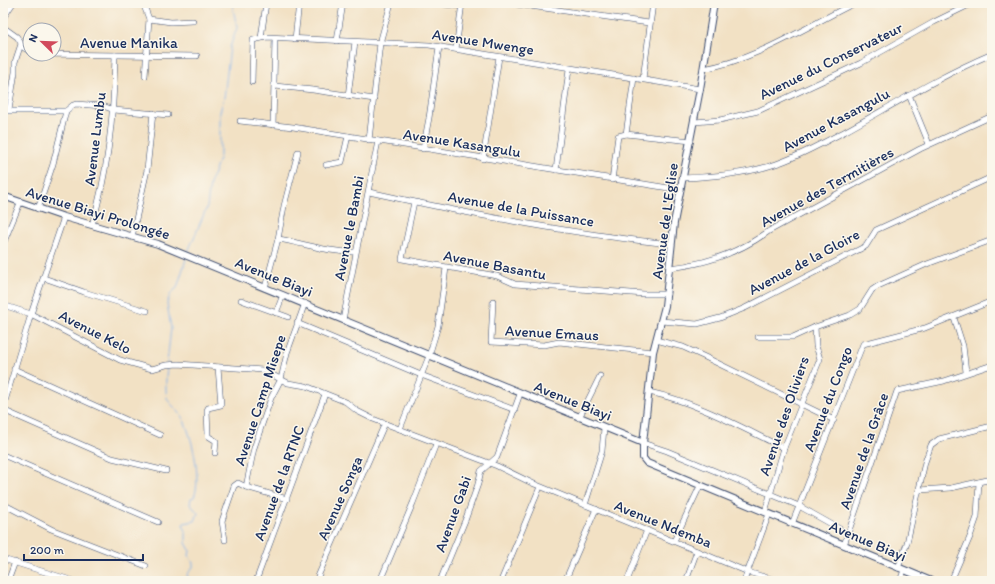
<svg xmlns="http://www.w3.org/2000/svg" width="995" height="584" viewBox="0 0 995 584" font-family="Itim,sans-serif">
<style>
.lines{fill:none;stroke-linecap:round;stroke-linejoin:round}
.stream{stroke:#81b1ec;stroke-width:1}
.minor-casing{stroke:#3b4a6d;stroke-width:6}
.tertiary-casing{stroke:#3b4a6d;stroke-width:8}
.minor{stroke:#fff;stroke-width:5}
.tertiary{stroke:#fff;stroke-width:6}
.labels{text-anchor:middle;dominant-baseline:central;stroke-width:3;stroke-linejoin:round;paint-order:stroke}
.street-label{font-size:15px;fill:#1b2f5e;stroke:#fbf7ec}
</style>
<rect width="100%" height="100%" fill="#fbf7ec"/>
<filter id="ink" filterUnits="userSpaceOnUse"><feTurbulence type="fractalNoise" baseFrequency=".025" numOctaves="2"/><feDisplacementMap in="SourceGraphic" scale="8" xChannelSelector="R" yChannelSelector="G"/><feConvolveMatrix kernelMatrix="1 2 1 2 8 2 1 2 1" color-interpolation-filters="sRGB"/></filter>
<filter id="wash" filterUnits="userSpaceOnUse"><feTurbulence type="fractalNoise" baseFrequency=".012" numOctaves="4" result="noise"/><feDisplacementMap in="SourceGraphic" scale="16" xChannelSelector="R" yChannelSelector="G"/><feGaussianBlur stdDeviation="0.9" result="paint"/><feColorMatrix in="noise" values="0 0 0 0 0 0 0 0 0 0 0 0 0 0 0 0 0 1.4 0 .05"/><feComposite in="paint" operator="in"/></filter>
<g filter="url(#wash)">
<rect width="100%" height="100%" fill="#f2e1c4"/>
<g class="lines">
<!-- stream -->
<g class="stream">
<polyline points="187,254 207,207 210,184 220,156 220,112 224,98 230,47 237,28 232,3"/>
<polyline points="167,363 171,328 167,303 171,293 177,288 186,259"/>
<path d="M167 367C166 377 165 388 167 398 169 404 179 410 182 417 192 434 202 479 194 497L191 498 190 504 198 513 195 521 184 523 183 525 186 531V543L190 550 189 556 193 563V567L187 575 190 581"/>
</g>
</g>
</g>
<g filter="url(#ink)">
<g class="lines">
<!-- minor casing -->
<g class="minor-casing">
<g id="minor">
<polyline points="35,3 79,3"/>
<polyline points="143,3 149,19 145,76"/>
<polyline points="434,3 462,6"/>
<polyline points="509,3 649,23"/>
<polyline points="3,18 13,3"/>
<polyline points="149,19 171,22 193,21"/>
<polyline points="3,27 17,37 24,48 30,51"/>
<polyline points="261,38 266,3"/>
<polyline points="295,39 299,3"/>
<polyline points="337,41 343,3"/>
<polyline points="456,49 462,3"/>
<polyline points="38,54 197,56"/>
<path d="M703 69C757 60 807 26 855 3"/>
<polyline points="643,79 653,3"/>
<polyline points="252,82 253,40 267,37 429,45 700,89"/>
<polyline points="275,86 313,90 374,99"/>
<polyline points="909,95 929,144"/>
<polyline points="348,96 355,42"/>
<polyline points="9,110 15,72 15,62 21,44"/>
<polyline points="3,111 66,111"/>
<polyline points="240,121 293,127 681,190"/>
<polyline points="694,122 720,120 758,111 861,63 934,22 973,3"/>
<polyline points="273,125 275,38"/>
<polyline points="626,134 691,141"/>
<polyline points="369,140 380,43 391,3"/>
<polyline points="423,149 429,118 439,47"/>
<polyline points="483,159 499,57"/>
<polyline points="326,165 342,162 348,136"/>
<polyline points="556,170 569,69"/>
<path d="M683 178C714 177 746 174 776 164 800 156 822 143 844 132 893 105 940 76 992 54"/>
<polyline points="612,180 618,136 626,134 634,78"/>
<path d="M369 192C468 214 570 234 671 244"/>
<polyline points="414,202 402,259 497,276 515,284 644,294 667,294"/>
<polyline points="38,209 53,164 66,111 73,105 76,104 103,106 114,110 168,115"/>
<path d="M92 225C109 170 114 112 115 55"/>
<polyline points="132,237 147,170 153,113"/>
<path d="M278 239C303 243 330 253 355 252"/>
<polyline points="3,244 20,203"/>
<path d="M670 268C705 264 739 253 769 231L920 149 992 116"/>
<polyline points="44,278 84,292 147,311"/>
<polyline points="265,288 278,239 284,206 298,152"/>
<polyline points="241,300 288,317"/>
<polyline points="493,301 491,342 544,345 559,342 653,352"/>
<polyline points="3,305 31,314 120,360 152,369 166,365 178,364 263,370 288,383 306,386 346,402 357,411 373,419 497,466 532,483 748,572 778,581"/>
<polyline points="276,313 283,295"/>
<polyline points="954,318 963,346 966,372"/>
<polyline points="343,320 378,141"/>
<polyline points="661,321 697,324 720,318 745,308 866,246 876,230 992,177"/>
<polyline points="297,323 421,375 515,410"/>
<polyline points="758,337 793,337 815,327 850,315 860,309 872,290 878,286 927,264 992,240"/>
<polyline points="656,340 683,347 705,357 834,420"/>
<polyline points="14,369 160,435"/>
<path d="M649 392C696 402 740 427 784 448"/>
<polyline points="3,408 31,314 64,217"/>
<polyline points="3,410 112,458 166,471"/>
<polyline points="579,418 600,376"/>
<polyline points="400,429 429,356 438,326 446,268"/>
<polyline points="643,443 667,451 799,506 840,529"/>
<polyline points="215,453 216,441 208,436 207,410 208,408 221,405 218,367"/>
<polyline points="3,455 158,522"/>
<polyline points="919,490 951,488 992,479"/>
<polyline points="287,499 246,487 254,448 271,398 281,379 287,353 305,303"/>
<polyline points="3,504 51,529 146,566"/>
<polyline points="585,505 602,451 604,428"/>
<polyline points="765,512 784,448 820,359 816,346 815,327"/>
<polyline points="792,524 863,344 925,328 992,301"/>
<polyline points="225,540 222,521 234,486 238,483 246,487"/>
<polyline points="674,541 700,486"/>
<polyline points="844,545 897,391 944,381 992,365"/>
<polyline points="3,559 74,581"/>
<polyline points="898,568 907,543 925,462 931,445 939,439 992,426"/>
<polyline points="8,581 15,562"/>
<polyline points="256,581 325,394"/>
<polyline points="316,581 385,423"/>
<polyline points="380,581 413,503 436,444"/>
<polyline points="440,581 466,518 478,484 481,471 497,457 520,394"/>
<polyline points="501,581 540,487"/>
<polyline points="565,581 596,509"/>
<polyline points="627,581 647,530"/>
<polyline points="686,581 697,551"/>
<polyline points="744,581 769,514"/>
<polyline points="900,581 904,570"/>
<polyline points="951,581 970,537 977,517 979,482"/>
</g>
</g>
<!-- tertiary casing -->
<g class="tertiary-casing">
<g id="tertiary">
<polyline points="714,3 700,89 674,223 665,306 653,352 643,443 643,458 647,463 931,581"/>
<polyline points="3,196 64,217 158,244 643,443"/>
</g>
</g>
<!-- minor -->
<use href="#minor" class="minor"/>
<!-- tertiary -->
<use href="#tertiary" class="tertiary"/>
</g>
</g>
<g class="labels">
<!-- street labels -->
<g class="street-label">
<text transform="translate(483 42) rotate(9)">Avenue Mwenge</text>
<text x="129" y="43">Avenue Manika</text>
<text transform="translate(831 61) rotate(-26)">Avenue du Conservateur</text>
<text transform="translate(836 120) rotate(-28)">Avenue Kasangulu</text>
<text transform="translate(95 139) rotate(-83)">Avenue Lumbu</text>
<text transform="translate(462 143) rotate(9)">Avenue Kasangulu</text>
<text transform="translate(827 187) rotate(-29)">Avenue des Termitières</text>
<text transform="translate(521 209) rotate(10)">Avenue de la Puissance</text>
<text transform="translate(98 213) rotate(17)">Avenue Biayi Prolongée</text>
<text transform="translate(665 221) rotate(-82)">Avenue de L'Eglise</text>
<text transform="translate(349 228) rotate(-79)">Avenue le Bambi</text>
<text transform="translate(804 262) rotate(-28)">Avenue de la Gloire</text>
<text transform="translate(495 265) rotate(11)">Avenue Basantu</text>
<text transform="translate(274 277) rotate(22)">Avenue Biayi</text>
<text transform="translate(95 332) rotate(27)">Avenue Kelo</text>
<text transform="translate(552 333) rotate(3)">Avenue Emaus</text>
<text transform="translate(828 399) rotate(-69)">Avenue du Congo</text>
<text transform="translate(260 400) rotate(-72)">Avenue Camp Misepe</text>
<text transform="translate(573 401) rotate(22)">Avenue Biayi</text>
<text transform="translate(784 416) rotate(-71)">Avenue des Oliviers</text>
<text transform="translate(864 451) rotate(-71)">Avenue de la Grâce</text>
<text transform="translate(279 483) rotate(-70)">Avenue de la RTNC</text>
<text transform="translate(340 498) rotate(-66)">Avenue Songa</text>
<text transform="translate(453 514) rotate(-70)">Avenue Gabi</text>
<text transform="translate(663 524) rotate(22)">Avenue Ndemba</text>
<text transform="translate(868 541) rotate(23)">Avenue Biayi</text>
</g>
</g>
<!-- margin -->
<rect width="995" height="584" fill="none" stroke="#fbf7ec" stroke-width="16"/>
<!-- north arrow -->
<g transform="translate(42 42) rotate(293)"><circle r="19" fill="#fbf7ec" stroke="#a1a7b3"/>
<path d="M0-3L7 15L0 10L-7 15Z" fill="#d1495b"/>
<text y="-6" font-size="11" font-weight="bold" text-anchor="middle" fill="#1b2f5e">N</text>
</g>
<!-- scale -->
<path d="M24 554v6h119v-6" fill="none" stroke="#1b2f5e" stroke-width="2"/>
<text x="30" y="554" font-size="12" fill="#1b2f5e" stroke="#fbf7ec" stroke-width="3" paint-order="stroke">200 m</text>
</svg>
